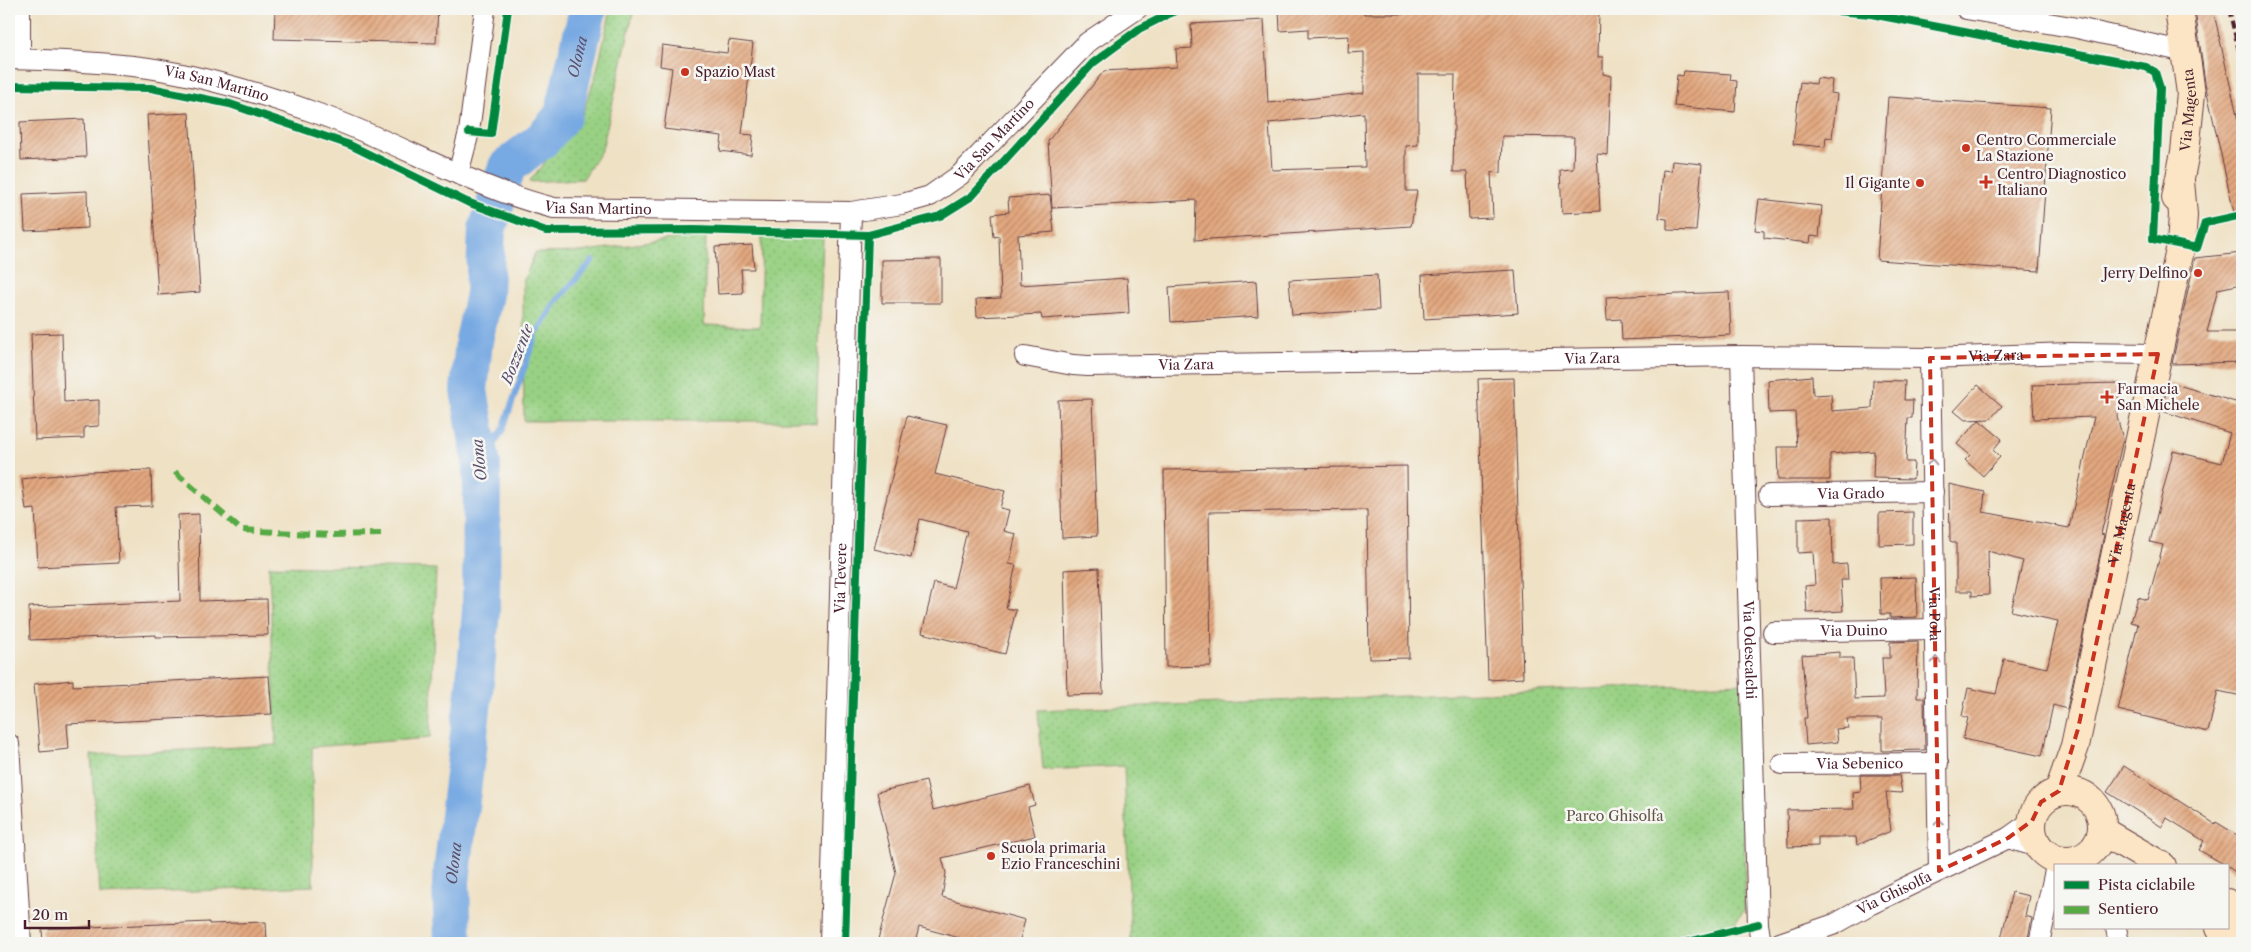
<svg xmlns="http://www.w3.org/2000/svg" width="2251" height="952" viewBox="0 0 2251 952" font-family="'Libre Caslon Text',serif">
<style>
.grass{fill:url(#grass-dots);stroke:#727858}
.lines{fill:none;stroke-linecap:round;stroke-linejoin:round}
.stream{stroke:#77a9e2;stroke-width:6}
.river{stroke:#77a9e2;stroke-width:38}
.building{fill:url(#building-hatch);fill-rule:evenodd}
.street-casing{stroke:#633c42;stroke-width:22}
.secondary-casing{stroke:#633c42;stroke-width:30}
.street{stroke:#fff;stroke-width:20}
.secondary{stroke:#fce5c4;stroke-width:28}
.rail{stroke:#4a1f2b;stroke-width:4;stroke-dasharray:8 4;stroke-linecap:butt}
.quiet{stroke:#57aa44;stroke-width:6;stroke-dasharray:12 6;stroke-linecap:butt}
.cycleway-casing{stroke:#f6f6f2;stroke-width:11}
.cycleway{stroke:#00873e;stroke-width:8}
.oneway{stroke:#ae9aa0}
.marked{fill:none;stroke:#c8321e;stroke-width:4;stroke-dasharray:10 6;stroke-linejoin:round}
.poi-dot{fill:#c8321e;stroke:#f6f6f2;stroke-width:2}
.labels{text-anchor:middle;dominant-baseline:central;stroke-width:5;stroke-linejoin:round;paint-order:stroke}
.poi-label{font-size:14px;fill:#4a1f2b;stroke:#f6f6f2;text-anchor:start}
.street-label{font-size:14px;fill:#4a1f2b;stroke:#f6f6f2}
.park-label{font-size:14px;fill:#625446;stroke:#f6f6f2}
.water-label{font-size:15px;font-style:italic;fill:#5a4f6b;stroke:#f6f6f2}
</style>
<defs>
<pattern id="grass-dots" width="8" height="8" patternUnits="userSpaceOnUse" patternTransform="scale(1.25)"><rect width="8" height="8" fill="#99d184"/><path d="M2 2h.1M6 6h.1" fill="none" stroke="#85b372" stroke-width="1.8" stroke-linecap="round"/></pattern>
<pattern id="building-hatch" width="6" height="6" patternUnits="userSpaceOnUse" patternTransform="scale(1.25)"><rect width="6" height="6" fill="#e2a87f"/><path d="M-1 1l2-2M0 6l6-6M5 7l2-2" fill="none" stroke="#b98868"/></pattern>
</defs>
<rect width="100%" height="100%" fill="#f6f6f2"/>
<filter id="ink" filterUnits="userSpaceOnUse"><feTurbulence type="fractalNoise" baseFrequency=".02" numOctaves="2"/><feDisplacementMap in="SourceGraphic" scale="10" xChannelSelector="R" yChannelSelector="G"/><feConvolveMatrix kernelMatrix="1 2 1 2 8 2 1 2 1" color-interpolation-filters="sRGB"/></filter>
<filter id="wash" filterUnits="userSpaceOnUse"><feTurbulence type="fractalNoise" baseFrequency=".0096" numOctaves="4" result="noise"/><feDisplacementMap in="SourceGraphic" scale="20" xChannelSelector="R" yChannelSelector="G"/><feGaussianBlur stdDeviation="1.12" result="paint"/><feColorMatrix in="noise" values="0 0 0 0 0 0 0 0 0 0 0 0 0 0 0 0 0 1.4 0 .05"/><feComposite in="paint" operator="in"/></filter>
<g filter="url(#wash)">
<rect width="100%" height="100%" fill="#efe1c4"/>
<!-- grass -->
<g class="grass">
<polygon points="611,9 634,9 602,149 583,179 529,182 582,115 596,74"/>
<polygon points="706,234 704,325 760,327 762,235 823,238 816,424 802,421 524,421 523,282 535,253 580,252"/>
<polygon points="269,566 436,569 430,738 312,747 313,886 100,895 91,755 276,745"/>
<polygon points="1744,683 1745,909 1730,929 1673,943 1131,943 1124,766 1043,770 1038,710"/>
</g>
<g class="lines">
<!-- stream -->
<polyline class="stream" points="482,466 503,429 536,334 556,302 592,261"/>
<!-- river -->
<path class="river" id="s1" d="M453 943 451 881 474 692 481 611 482 466 469 390 474 341 484 294 487 230 507 167 544 138 563 115 588 9"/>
</g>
<g id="blocks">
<!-- building -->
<g class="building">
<polygon points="275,9 438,9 436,43 274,39"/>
<path d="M1279 9H1333V11H1364V14H1404V9H1599L1598 57H1603V74L1611 76 1608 155 1597 154 1600 211 1562 213 1560 170 1573 169 1574 137 1502 136 1501 173 1491 172 1493 218 1469 219 1467 172H1453L1455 74H1418V145L1406 146V191H1417L1411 226 1195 240 1196 200 1052 208 1048 141 1104 71 1177 67 1176 49 1192 48 1191 24 1264 20 1268 103 1364 93V52L1348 53 1349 36 1308 38V29L1280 31ZM1364 113 1365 167 1272 170 1269 123Z"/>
<polygon points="2195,9 2213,9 2242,138 2242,216 2235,217 2205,83"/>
<polygon points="729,40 753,43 742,134 753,135 751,155 720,151 722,136 664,129 672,68 660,66 662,45 727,53"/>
<polygon points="1684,71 1731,74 1730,80 1737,81 1735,112 1674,106 1677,75 1683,76"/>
<polygon points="1817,78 1832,80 1831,93 1837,94 1832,138 1826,137 1825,147 1793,144 1800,82 1816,84"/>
<polygon points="1888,97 2051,108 2039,271 1877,260"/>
<polygon points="189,113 200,292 158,295 147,115"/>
<polygon points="84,119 86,157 21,160 20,122"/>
<polygon points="1672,161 1702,164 1696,231 1667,230 1667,219 1659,218 1663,170 1671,171"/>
<polygon points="87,191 88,228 25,231 23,194"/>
<polygon points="1050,195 1054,232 1018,235 1020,285 1127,278 1129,313 1042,319 1041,314 977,317 976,299 1001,298 999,236 994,237 992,214 1009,212 1008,198"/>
<polygon points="1759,199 1822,206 1819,237 1811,236 1810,243 1764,238 1764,231 1755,230"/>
<polygon points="752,245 754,269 741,269 743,293 718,294 715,247"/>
<polygon points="2242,253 2242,284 2218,289 2207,332 2242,332 2242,362 2172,364 2195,258"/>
<polygon points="941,259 941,303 882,303 882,260"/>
<polygon points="1515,270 1518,313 1424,319 1422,275"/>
<polygon points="1377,275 1379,310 1292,315 1289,280"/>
<polygon points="1256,281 1258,316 1171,322 1169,287"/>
<polygon points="1729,292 1731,335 1622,340 1621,319 1607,320 1606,297"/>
<polygon points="62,333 64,402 99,400 99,426 84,427 84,438 35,440 31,334"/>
<polygon points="1812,376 1813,395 1831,394 1832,411 1872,408 1873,380 1905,381 1904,400 1913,400 1912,418 1908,418 1906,462 1914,462 1913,479 1873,478 1874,451 1830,454 1830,480 1778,480 1777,447 1797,447 1795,412 1769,413 1768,380"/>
<polygon points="1514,378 1523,678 1488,680 1478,379"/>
<polygon points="2168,382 2242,404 2242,696 2218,691 2208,732 2118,710 2138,624 2131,622 2138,597 2148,600 2163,545 2150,542 2173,451 2222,463 2230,433 2162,411"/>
<polygon points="2120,383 2117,417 2123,439 2101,534 2104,535 2067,709 2053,705 2042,756 1963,739 1968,718 1962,716 1968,688 1996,694 2004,659 2047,668 2058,621 2011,611 2023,561 1988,551 1989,595 1972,596 1972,591 1956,591 1956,543 1950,541 1949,484 1985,492 1983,512 2069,528 2094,417 2034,419 2032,385"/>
<polygon points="1978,385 2002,406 1990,419 1965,420 1954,411"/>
<polygon points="1092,399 1097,536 1062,538 1058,400"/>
<polygon points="907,416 947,425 935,474 1005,491 1000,508 1009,510 1004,531 1016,534 1009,564 1016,565 1006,608 1016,610 1005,654 922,633 934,583 953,588 967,531 920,519 911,558 874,549"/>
<polygon points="1979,420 2002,439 1993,450 2000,457 1983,476 1965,460 1970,455 1957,444"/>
<polygon points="1407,466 1409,658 1369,659 1367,510 1209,512 1211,666 1166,667 1164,470"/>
<polygon points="151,470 152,506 116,507 119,563 38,567 35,509 26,510 22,479 86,472"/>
<polygon points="1913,512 1913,544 1879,545 1879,513"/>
<polygon points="199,514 200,601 267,599 268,635 156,637 156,635 30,640 29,607 180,601 178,515"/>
<polygon points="1832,517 1833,565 1847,564 1848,580 1841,580 1843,611 1807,613 1805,586 1815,585 1813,552 1798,553 1798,518"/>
<polygon points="1099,568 1103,694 1067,695 1064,570"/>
<polygon points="1916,577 1917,617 1890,618 1890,614 1881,614 1880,578"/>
<polygon points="1918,641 1917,698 1924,698 1925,750 1882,751 1882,719 1847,719 1848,728 1836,729 1838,742 1806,745 1804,718 1807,718 1802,655 1840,652 1840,658 1853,658 1855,699 1884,698 1882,658 1890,658 1890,642"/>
<polygon points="269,676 272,714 67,724 69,749 40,752 34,684 73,680 73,686"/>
<polygon points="2124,766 2215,824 2216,822 2242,838 2242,877 2227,866 2199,850 2204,841 2167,818 2162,827 2107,792"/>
<polygon points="1860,775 1899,775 1902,793 1886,792 1891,831 1857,845 1856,837 1818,837 1818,846 1788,847 1787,810 1854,809 1853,793 1861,792"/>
<polygon points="926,781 933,810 1030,786 1035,805 1028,807 1035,836 942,858 946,873 942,897 1025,920 1019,943 978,943 919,927 915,943 877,943 896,873 877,792"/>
<polygon points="2012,892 2029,896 2025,916 2032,918 2027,943 2000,943"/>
<polygon points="209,922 209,924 266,922 267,943 43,943 42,929"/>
</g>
</g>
</g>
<g filter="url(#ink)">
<use href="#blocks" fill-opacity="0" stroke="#633c42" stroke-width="1"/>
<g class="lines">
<!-- street casing -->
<g class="street-casing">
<g id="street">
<polyline points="1966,9 2077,28 2186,52"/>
<path id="s2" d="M9 59C50 60 92 62 133 66 195 73 257 92 316 113 397 141 470 187 554 208L851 212 902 204 930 196 960 175 1088 42 1137 9"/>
<polyline points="20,59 20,9"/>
<polyline points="458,174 469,132 485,9"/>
<path id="s3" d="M1025 356 1073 365 1088 366 1741 356 1930 358 2070 353 2158 354"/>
<path id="s4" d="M1741 356 1758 924 1761 943"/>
<path id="s5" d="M1930 358 1939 871"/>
<path id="s6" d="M1769 495 1933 492"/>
<path id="s7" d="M1773 632 1935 629"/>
<polyline points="9,744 21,943"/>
<path id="s8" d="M1782 764 1938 763"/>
<polyline points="2008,838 2038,847"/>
<polyline points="2116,928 2119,943"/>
<path id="s9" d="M830 943 851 212"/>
<path id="s10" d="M1780 943 1835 924 1869 905 2008 838 2032 821"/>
<polyline points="2039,943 2055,871"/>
</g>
</g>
<!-- secondary casing -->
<g class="secondary-casing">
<g id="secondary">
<path id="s11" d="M2176 198 2185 152 2191 93 2179 9"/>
<circle cx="2067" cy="826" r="35"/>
<path id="s12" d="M2059 791 2075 746 2181 245 2183 215 2180 181"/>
<polyline points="2102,831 2162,866"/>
<polyline points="2227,903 2242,912"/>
<polyline points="2219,928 2242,941"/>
</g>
</g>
<!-- street -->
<use href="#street" class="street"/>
<!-- secondary -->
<use href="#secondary" class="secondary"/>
<!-- rail -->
<g class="rail">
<polyline points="2229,9 2242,64"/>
<polyline points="2241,9 2242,12"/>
</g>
<!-- quiet -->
<polyline class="quiet" points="175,472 241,530 330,535 381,534"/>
<!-- cycleway casing -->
<g class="cycleway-casing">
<g id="cycleway">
<polyline points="1812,9 1871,14 2146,67 2155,72 2160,88 2153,239 2197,248 2205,223 2242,215"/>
<polyline points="9,86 151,88 230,104 350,145 467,202 546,231 695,230 868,235 940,216 972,196 1093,63 1139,29 1179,9"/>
<polyline points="469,132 491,134 508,9"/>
<polyline points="845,943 868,235"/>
<polyline points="1684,943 1758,924"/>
</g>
</g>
<!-- cycleway -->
<use href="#cycleway" class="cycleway"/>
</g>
<!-- one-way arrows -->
<defs><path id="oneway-chevron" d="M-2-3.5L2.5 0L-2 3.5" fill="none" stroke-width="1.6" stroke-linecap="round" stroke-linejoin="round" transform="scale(1.25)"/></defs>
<g class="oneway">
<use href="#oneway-chevron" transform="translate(1932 462) rotate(-91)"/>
<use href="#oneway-chevron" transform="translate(1936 660) rotate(-91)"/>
<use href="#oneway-chevron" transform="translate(1939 822) rotate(-91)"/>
</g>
</g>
<!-- marked area -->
<path class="marked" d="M2158 354 2078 729 2059 791 2041 802 2032 821 2008 838 1939 871 1930 358Z"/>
<!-- markers -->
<g class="poi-dot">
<circle cx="685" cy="72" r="5"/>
<circle cx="1966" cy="148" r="5"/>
<path d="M1983.5 174.5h5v5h5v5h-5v5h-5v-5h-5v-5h5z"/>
<circle cx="1920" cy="183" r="5"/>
<circle cx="2198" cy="273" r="5"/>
<path d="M2104.5 389.5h5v5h5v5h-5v5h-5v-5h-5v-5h5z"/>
<circle cx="991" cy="856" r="5"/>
</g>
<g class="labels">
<!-- poi labels -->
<g class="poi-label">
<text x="695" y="72">Spazio Mast</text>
<text x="1976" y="140">Centro Commerciale<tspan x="1976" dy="16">La Stazione</tspan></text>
<text x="1997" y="174">Centro Diagnostico<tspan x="1997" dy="16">Italiano</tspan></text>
<text x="1910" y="183" text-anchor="end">Il Gigante</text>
<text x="2188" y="273" text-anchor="end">Jerry Delfino</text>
<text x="2117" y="389">Farmacia<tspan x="2117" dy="16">San Michele</tspan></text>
<text x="1001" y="848">Scuola primaria<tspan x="1001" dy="16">Ezio Franceschini</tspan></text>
</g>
<!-- street labels -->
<g class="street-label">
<text stroke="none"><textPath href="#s2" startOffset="210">Via San Martino</textPath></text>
<text stroke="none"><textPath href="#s11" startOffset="89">Via Magenta</textPath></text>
<text stroke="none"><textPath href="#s2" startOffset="1034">Via San Martino</textPath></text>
<text stroke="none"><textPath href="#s2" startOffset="614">Via San Martino</textPath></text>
<text stroke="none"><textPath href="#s3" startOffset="972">Via Zara</textPath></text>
<text stroke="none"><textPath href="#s3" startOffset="568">Via Zara</textPath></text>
<text stroke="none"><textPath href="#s3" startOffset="162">Via Zara</textPath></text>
<text stroke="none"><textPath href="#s6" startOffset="82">Via Grado</textPath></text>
<text stroke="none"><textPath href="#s12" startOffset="275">Via Magenta</textPath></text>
<text stroke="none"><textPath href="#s9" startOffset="365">Via Tevere</textPath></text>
<text stroke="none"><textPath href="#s5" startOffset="256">Via Pola</textPath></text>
<text stroke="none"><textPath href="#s7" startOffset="81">Via Duino</textPath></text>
<text stroke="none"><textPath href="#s4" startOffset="294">Via Odescalchi</textPath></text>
<text stroke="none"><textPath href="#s8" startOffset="78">Via Sebenico</textPath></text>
<text stroke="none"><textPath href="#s10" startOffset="125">Via Ghisolfa</textPath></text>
</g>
<!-- park labels -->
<g class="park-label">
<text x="1615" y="816">Parco Ghisolfa</text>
</g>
<!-- water labels -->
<g class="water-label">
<text stroke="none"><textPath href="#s1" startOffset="920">Olona</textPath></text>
<text transform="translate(517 354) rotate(-69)">Bozzente</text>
<text transform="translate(479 460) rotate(-96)">Olona</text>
<text stroke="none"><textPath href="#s1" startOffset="80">Olona</textPath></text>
</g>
</g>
<!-- margin -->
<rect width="2251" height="952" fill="none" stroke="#f6f6f2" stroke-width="30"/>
<!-- legend -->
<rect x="2054" y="864" width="175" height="65" fill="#f6f6f2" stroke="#b1a0a2"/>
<rect x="2064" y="881" width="25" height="8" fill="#00873e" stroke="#b1a0a2"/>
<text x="2098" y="890" font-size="15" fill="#4a1f2b">Pista ciclabile</text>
<rect x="2064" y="906" width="25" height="8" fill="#57aa44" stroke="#b1a0a2"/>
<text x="2098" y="914" font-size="15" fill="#4a1f2b">Sentiero</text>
<!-- scale -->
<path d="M25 920v8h64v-8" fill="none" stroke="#4a1f2b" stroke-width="2.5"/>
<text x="32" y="920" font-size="15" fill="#4a1f2b" stroke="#f6f6f2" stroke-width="4" paint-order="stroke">20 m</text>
</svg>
